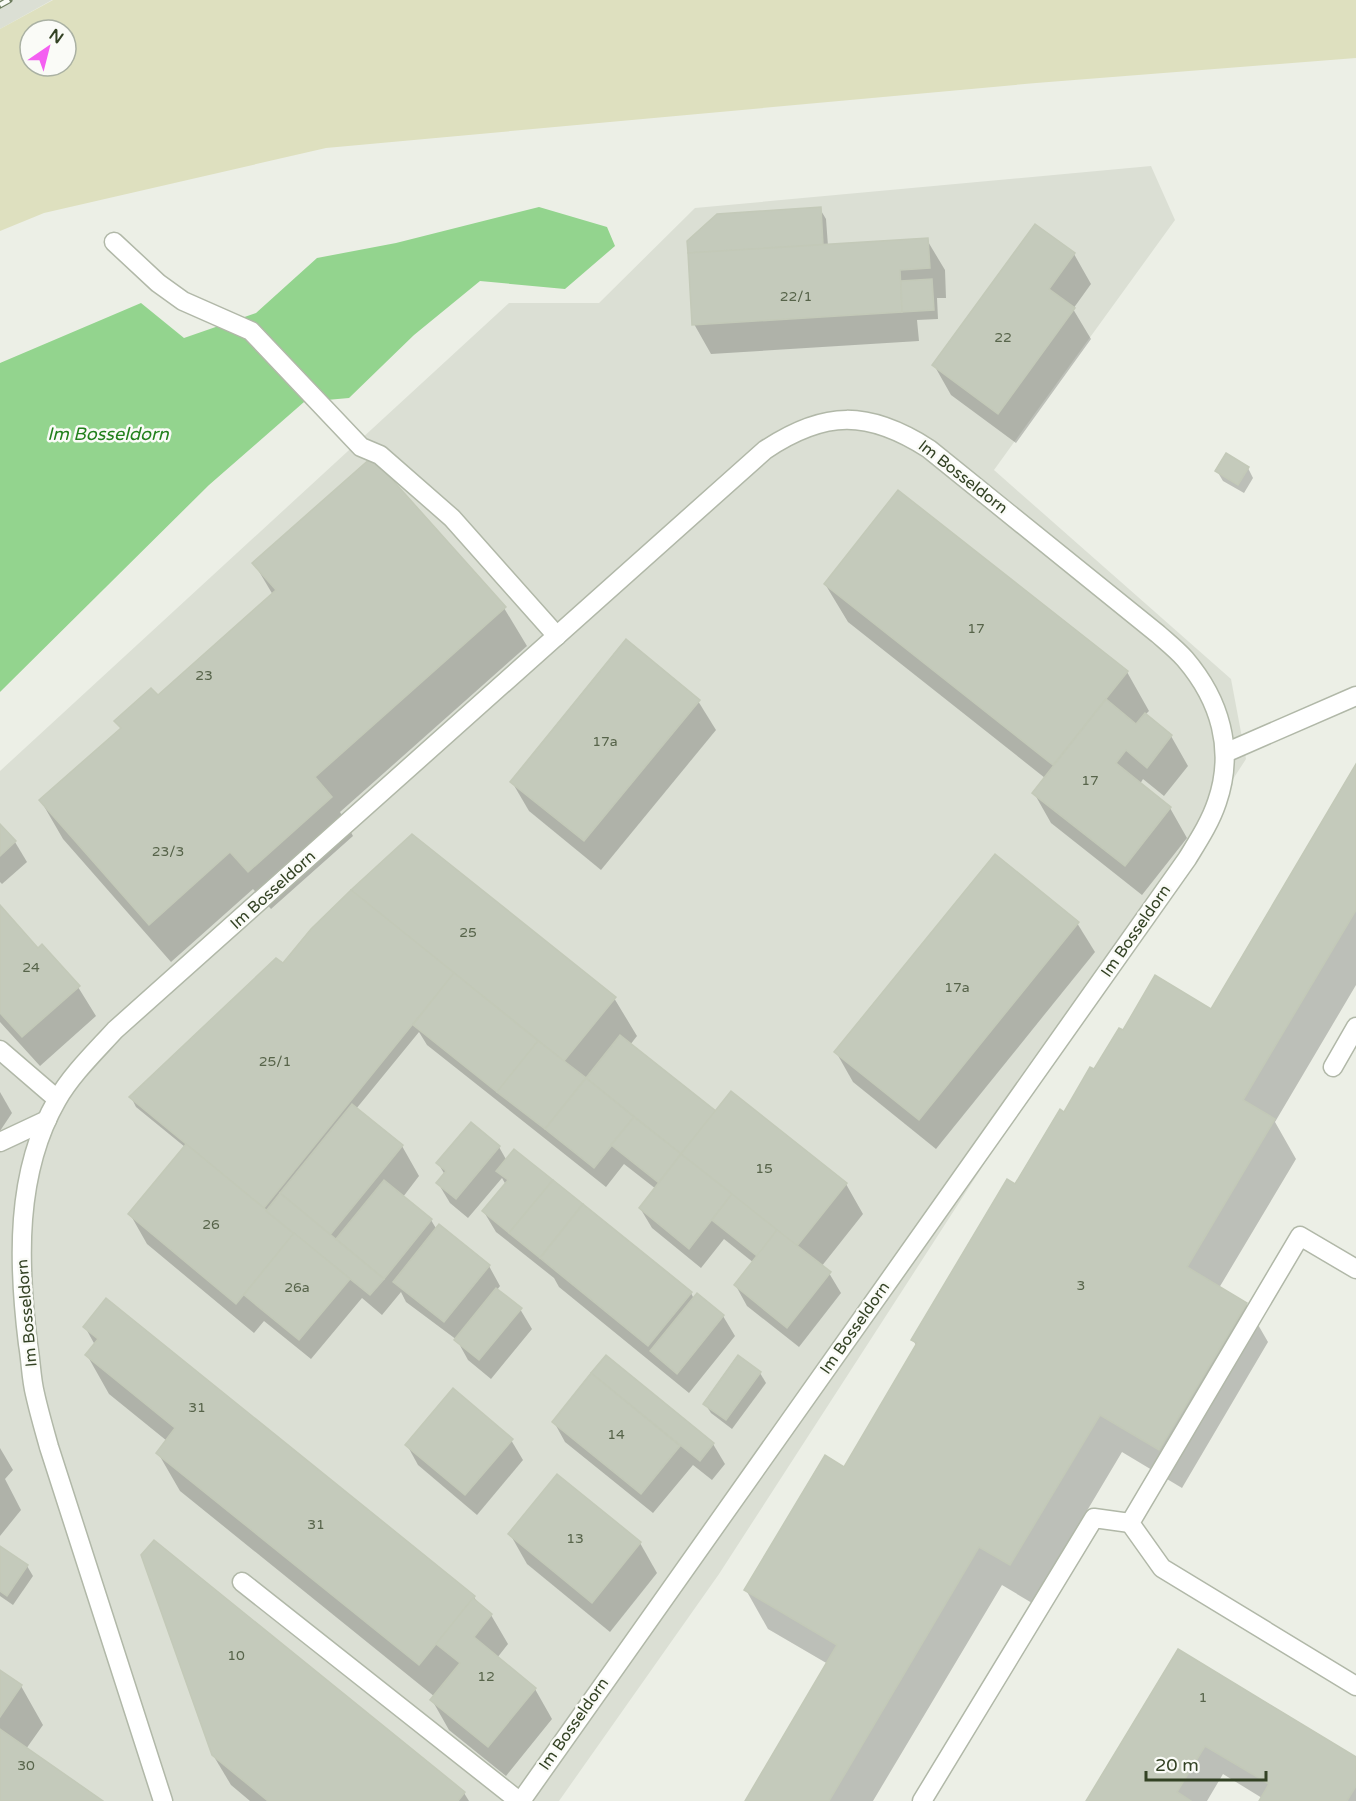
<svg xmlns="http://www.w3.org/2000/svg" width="1356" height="1801" viewBox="0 0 1356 1801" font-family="'Varela Round',sans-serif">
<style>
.built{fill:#dbdfd4}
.green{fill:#dee0bf;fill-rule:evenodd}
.water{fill:#93d48e}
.shadow{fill:#0003}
.building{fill:#c4cabb;stroke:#c3c9b8;stroke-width:1.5}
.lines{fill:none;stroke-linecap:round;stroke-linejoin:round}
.service-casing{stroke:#b1b8a8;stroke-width:21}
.minor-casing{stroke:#b1b8a8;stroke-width:21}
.service{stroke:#fff;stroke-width:18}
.minor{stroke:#fff;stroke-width:18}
.rail-casing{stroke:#6e7d5f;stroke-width:7}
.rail{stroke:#fafbf7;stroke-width:4.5;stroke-dasharray:14;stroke-linecap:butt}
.labels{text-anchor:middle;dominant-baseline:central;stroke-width:5;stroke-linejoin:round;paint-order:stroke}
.number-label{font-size:14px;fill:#57644a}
.street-label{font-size:16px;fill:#334224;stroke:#fafbf7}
.water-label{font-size:18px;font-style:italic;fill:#22801c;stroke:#fafbf7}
</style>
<rect width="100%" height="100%" fill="#ecefe6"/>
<!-- built -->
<g class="built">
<polygon points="0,0 52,0 0,29"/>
<polygon points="1151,166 1175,220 994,470 1231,679 1246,759 719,1574 559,1801 0,1801 0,771 509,303 599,303 695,208"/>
</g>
<!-- green -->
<path class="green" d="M53 0H1356V58L1036 83 326 148 44 213 0 231V29ZM30 30H66V66H30Z"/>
<!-- water -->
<polygon class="water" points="539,207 607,227 615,246 565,289 480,281 414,335 349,398 304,402 209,485 0,692 0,363 141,303 184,338 256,313 317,258 396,243"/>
<!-- shadow -->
<g class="shadow">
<polygon points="820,209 826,219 828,246 927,240 945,270 946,298 937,298 938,319 917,320 919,341 711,354 694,324"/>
<polygon points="1074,254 1091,284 1073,309 1091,339 1016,443 951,395 934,365"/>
<polygon points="1248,468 1253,478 1244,493 1223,481 1217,471"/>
<polygon points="254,563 504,608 527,646 340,812 353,836 271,909 253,889 171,962 63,839 41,801 121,729 116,721 158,697 273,595"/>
<polygon points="825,584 1127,672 1149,711 1145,715 1171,736 1188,766 1164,796 1143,779 1140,784 1170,808 1187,838 1142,895 1051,823 1034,793 1045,778 848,622"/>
<polygon points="698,701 716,730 601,870 529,811 512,782"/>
<polygon points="1356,767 1356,985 1275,1122 1296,1159 1219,1288 1246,1304 1268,1342 1182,1488 1122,1452 1032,1603 1002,1585 873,1801 747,1801 828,1664 768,1629 746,1590 844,1469 917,1347 913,1340 1065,1114 1124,1032 1212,1011"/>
<polygon points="0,826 15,842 27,862 2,884 0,882"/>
<polygon points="412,836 614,998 637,1036 630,1045 716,1113 846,1184 863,1214 821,1267 829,1273 841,1293 799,1347 747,1306 736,1286 754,1263 724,1239 701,1268 652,1228 640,1208 656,1189 624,1164 606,1187 427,1045 419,1032 356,1109 402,1146 419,1176 403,1197 431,1220 437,1230 489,1266 500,1286 497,1290 520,1309 532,1329 491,1379 468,1360 457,1340 406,1302 401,1292 382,1315 362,1298 311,1359 264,1321 254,1333 147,1244 130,1214 185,1147 136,1107 131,1097 284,965 352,891"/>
<polygon points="0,907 38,950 78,987 96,1016 40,1066 0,1022"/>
<polygon points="1077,923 1095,952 936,1149 853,1082 836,1052"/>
<polygon points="0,1092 12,1113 0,1131"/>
<polygon points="471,1124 499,1147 507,1161 691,1293 694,1299 723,1316 735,1336 689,1393 559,1287 554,1278 496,1232 484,1212 506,1185 502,1178 468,1218 450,1203 438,1183 445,1175 438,1163"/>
<polygon points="85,1327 474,1597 479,1605 491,1615 508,1644 497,1658 535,1689 552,1719 506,1776 449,1730 432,1700 435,1697 180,1491 158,1453 167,1441 109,1394 87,1355 95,1345"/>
<polygon points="606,1357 713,1444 725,1464 712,1480 693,1465 653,1513 565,1442 554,1422"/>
<polygon points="760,1373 766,1383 732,1429 711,1413 705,1404"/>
<polygon points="511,1440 523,1460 477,1515 418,1465 407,1445"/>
<polygon points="0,1448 13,1470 5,1479 21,1510 0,1536"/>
<polygon points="557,1477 640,1543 657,1573 610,1632 527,1564 510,1534"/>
<polygon points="154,1542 464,1793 469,1801 250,1801 231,1785 213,1755"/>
<polygon points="0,1548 27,1566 33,1576 13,1605 0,1596"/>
<polygon points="1178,1651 1356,1759 1356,1801 1261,1801 1262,1798 1223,1774 1207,1801 1087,1801"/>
<polygon points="0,1672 21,1686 43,1725 26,1749 101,1801 0,1801"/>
</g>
<!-- building -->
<g class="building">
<polygon points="821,207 823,245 688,253 687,241 717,214"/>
<polygon points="1035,224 1075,253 1049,289 1075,308 998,414 932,365"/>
<polygon points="928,238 930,268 900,270 902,312 692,325 688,253"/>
<polygon points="932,279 934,310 902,312 901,281"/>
<polygon points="1226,453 1249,467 1238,485 1215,471"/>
<polygon points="372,457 506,607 315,777 332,797 248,872 230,852 149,925 39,800 121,728 114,721 151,688 158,695 276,590 252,563"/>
<polygon points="898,490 1128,671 1053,765 824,584"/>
<polygon points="626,639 700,700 584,841 510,782"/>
<polygon points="1106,699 1136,724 1145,713 1172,735 1147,768 1126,750 1116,763 1171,807 1125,866 1032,793"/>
<polygon points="1356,764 1356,910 1243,1100 1275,1119 1187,1267 1247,1303 1159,1450 1100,1415 1010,1565 979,1547 829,1801 745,1801 837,1645 744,1590 825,1455 844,1467 917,1343 911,1340 1007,1179 1015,1184 1060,1109 1064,1112 1090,1067 1094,1069 1119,1028 1123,1030 1155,975 1211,1009"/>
<polygon points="0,824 16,841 0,856"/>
<polygon points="412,834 616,997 564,1061 351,890"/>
<polygon points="995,854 1079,922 919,1120 834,1052"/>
<polygon points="351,890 454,973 264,1208 129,1097 276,958 283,963 311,929"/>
<polygon points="0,905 38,948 42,944 80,986 22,1037 0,1013"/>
<polygon points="454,973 538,1041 497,1092 413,1025"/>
<polygon points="620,1035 716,1111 681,1154 586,1078"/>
<polygon points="538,1041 586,1078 545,1129 497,1092"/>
<polygon points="586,1078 634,1117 594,1168 545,1129"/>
<polygon points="731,1091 847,1183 797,1246 681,1154"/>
<polygon points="352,1104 403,1145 330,1235 280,1193"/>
<polygon points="634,1117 681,1154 659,1183 611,1145"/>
<polygon points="471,1122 500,1146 456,1199 436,1183 446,1171 436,1163"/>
<polygon points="186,1144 294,1233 236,1304 128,1214"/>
<polygon points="514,1149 553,1180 509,1233 482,1211 508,1180 496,1171"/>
<polygon points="681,1154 732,1194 689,1249 639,1208"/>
<polygon points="384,1180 432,1219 384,1279 336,1239"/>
<polygon points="553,1180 583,1204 540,1258 509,1233"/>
<polygon points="280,1193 384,1279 370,1295 266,1211"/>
<polygon points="732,1194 777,1230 757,1256 712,1220"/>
<polygon points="583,1204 692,1292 648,1346 540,1258"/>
<polygon points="439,1224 490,1265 444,1322 393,1282"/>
<polygon points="777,1230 831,1272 787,1328 734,1285"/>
<polygon points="294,1233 350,1279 299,1340 244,1295"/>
<polygon points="496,1288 522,1308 479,1360 454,1340"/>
<polygon points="697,1293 724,1315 677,1374 650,1351"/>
<polygon points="106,1298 475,1596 419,1665 156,1453 175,1428 85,1355 98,1339 83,1327"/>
<polygon points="606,1355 714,1443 700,1461 591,1373"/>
<polygon points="738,1355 761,1372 726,1420 703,1404"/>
<polygon points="591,1373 680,1446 641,1494 552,1422"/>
<polygon points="453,1388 513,1439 465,1495 405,1445"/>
<polygon points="557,1474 641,1542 592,1603 508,1534"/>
<polygon points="154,1540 465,1792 458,1801 268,1801 212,1755 141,1555"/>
<polygon points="0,1546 28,1565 7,1596 0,1591"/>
<polygon points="473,1598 492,1614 474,1637 536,1688 488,1747 430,1700 460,1663 436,1644"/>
<polygon points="1178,1649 1356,1757 1356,1786 1347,1801 1259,1801 1269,1784 1205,1746 1177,1792 1191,1801 1086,1801"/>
<polygon points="0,1670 22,1685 0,1717"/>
<polygon points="0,1729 103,1801 0,1801"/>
</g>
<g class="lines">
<!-- service casing -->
<g class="service-casing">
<g id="service">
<polyline points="114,242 158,283 183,301 251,331 361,447 380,455 452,518 557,636"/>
<polyline points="0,1050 57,1099"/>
<polyline points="1333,1067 1356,1027"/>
<polyline points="0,1142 47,1120"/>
<polyline points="1356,1269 1300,1236 1130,1523 1162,1568 1356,1686"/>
<polyline points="242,1582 519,1801"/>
<polyline points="922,1801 1094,1518 1130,1523"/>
</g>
</g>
<!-- minor casing -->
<g class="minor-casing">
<g id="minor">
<polyline points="1225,753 1356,696"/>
<path d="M163 1801 49 1447C44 1429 39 1412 35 1394 31 1378 31 1361 28 1344 18 1263 15 1173 57 1100 72 1074 95 1052 115 1030L765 450C825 410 868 410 929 449L1158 634C1167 642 1177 650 1185 659 1220 700 1235 750 1217 802 1210 823 1198 841 1187 859L521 1801"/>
</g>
</g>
<!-- service -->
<use href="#service" class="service"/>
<!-- minor -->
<use href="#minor" class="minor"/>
<!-- rail casing -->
<g class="rail-casing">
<polyline id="rail" points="0,5 9,0"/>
</g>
<!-- rail -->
<use href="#rail" class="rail"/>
</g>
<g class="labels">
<!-- number labels -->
<g class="number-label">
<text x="796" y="296">22/1</text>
<text x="1003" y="337">22</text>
<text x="976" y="628">17</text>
<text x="204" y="675">23</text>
<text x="605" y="741">17a</text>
<text x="1090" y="780">17</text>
<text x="168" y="851">23/3</text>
<text x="468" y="932">25</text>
<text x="31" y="967">24</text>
<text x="957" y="987">17a</text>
<text x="275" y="1061">25/1</text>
<text x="764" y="1168">15</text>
<text x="211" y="1224">26</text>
<text x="1081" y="1285">3</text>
<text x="297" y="1287">26a</text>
<text x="197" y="1407">31</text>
<text x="616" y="1434">14</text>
<text x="316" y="1524">31</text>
<text x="575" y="1538">13</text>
<text x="236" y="1655">10</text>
<text x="486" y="1676">12</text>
<text x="1203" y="1697">1</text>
<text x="26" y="1765">30</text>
</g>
<!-- street labels -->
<g class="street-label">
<text transform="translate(963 477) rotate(38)">Im Bosseldorn</text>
<text transform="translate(273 890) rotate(-42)">Im Bosseldorn</text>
<text transform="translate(1136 931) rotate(-55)">Im Bosseldorn</text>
<text transform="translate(27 1313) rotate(-95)">Im Bosseldorn</text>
<text transform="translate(855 1328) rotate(-55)">Im Bosseldorn</text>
<text transform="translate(574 1724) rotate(-55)">Im Bosseldorn</text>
</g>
<!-- water labels -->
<g class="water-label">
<text x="108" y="434">Im Bosseldorn</text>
</g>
</g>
<!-- north arrow -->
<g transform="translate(48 48) rotate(35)"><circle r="28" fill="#fafbf7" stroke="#aab1a3" stroke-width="1.5"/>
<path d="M0-4.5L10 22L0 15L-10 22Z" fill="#f45ff1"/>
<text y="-9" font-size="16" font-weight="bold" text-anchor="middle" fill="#334224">N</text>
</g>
<!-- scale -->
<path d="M1146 1771v9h120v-9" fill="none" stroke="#334224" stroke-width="3"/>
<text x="1155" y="1771" font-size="18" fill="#334224" stroke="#fafbf7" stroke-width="4.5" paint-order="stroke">20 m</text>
</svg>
